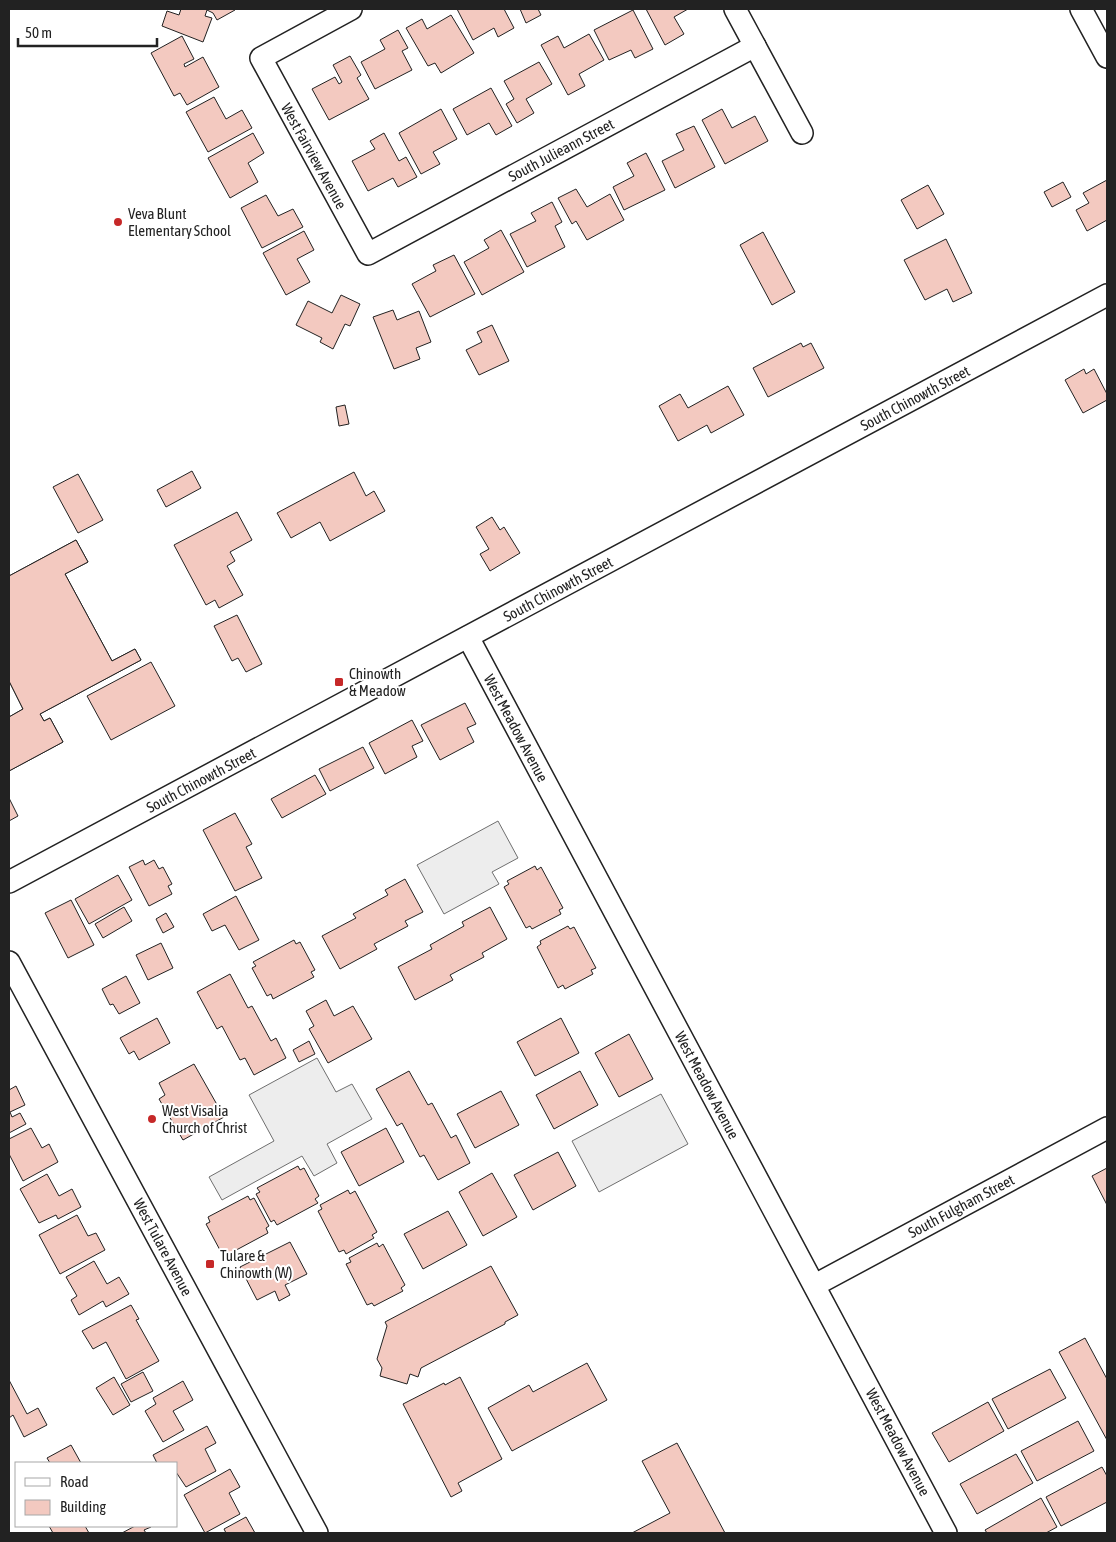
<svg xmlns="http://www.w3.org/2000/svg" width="1116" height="1542" viewBox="0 0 1116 1542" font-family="'Asap Condensed',sans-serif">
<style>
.parking{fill:#ededed;stroke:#6f6f6f}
.building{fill:#f3c9c0;stroke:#222;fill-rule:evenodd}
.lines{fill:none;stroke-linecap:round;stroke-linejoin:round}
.minor-casing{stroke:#222;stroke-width:24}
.minor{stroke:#fff;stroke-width:21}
.poi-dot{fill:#c62828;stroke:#fff;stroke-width:2}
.labels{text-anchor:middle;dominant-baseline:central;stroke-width:4;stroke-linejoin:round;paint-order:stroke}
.street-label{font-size:15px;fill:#222;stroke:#fff}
.poi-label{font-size:15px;fill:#222;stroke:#fff;text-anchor:start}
</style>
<rect width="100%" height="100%" fill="#fff"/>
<!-- parking -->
<g class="parking">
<polygon points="498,821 518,858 492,872 499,884 444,914 417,865"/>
<polygon points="317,1058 336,1092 352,1084 372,1119 327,1144 337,1163 314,1176 302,1156 222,1200 209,1177 274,1141 249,1095"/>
<polygon points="661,1094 688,1144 599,1192 572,1141"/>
</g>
<!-- building -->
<g class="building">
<polygon points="181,9 234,9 235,10 217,20 213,13 207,10 205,16 212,18 203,42 162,26 167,11 179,15"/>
<polygon points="457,9 504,9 514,28 498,37 494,28 473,40"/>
<polygon points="520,9 538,9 541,15 526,23"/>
<polygon points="646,9 688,9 674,17 684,34 665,45"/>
<polygon points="633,10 653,49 635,58 631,50 609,60 594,30"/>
<polygon points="451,15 474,53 441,73 435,63 428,66 406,28 422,19 427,29"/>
<polygon points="398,30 408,48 402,51 412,70 375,89 361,62 385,49 380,40"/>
<polygon points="589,34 604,60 579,74 585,86 568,95 541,45 558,36 564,48"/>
<polygon points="182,36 194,59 184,64 185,67 203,57 219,87 187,105 180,93 174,96 151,53"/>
<polygon points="350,56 361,75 357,78 369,99 329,120 312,89 335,77 339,84 342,82 333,65"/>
<polygon points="539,62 552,84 526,99 534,113 517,123 506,104 514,99 504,81"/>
<polygon points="491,88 512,126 496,135 489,123 467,135 453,109"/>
<polygon points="214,97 226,119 242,110 252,128 208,152 186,112"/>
<polygon points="441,109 457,139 433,152 440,164 421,174 399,133"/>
<polygon points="722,109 732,128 755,116 768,141 725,164 702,120"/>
<polygon points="694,126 715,167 675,188 662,161 684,150 676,134"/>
<polygon points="253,133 264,153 248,163 258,182 230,198 208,158"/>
<polygon points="384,133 399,161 406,157 417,177 398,187 393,178 368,191 352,161 375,149 370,141"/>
<polygon points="646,153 665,190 624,210 613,187 634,176 627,163"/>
<polygon points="1107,180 1107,220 1087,231 1076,210 1089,203 1083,193"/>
<polygon points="1063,182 1071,197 1052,207 1044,192"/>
<polygon points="928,185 944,214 917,229 901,200"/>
<polygon points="576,189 587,207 610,194 624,220 587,240 576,221 572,224 558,198"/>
<polygon points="266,195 278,216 293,209 303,227 262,248 241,208"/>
<polygon points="552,202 562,222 555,226 565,247 527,267 510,234 536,221 531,213"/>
<polygon points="501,230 524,272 482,295 464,262 489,248 484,240"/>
<polygon points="304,231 314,250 297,259 310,282 286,295 263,253"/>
<polygon points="763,232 795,292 772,305 740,245"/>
<polygon points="946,239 972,293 953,302 947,289 925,300 904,260"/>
<polygon points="454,255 475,294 430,317 412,284 436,271 433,265"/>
<polygon points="341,295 360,304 350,326 345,324 333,349 320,342 322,338 296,325 308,301 332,313"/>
<polygon points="393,310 397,320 419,311 431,342 416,348 420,359 394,369 373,317"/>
<polygon points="492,325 509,361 479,375 466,350 482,342 477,332"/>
<polygon points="801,343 803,347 811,343 824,368 768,397 753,368"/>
<polygon points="1084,369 1086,374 1094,369 1107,394 1107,400 1083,413 1065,380"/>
<polygon points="728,386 744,415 711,433 707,425 678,441 659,406 680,394 688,408"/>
<polygon points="345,405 349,424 339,426 336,407"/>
<polygon points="192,471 201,488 166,507 157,490"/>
<polygon points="354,472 366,496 374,491 385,511 330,541 320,522 291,538 277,513"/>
<polygon points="78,474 103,520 78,533 53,487"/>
<polygon points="237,512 252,540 230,552 235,561 227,566 243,595 219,608 215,600 206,605 174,545"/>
<polygon points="492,517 500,530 504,527 520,553 490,571 480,554 489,549 476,527"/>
<path d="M76 540 88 562 65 574 112 661 135 649 141 660 40 714 44 721 50 718 63 742 9 771V717L23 709 9 681V576ZM32 593 79 681 59 692 12 604Z"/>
<polygon points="76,540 88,562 65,574 112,661 135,649 141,660 40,714 44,721 50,718 63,742 9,771 9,717 23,709 9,681 9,576"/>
<polygon points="237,615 262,664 246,672 238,658 232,661 214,626"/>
<polygon points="151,662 175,706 111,740 87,696"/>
<polygon points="465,703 476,724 467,728 474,742 440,760 421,725"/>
<polygon points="412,720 423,741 412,746 417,757 385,774 369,743"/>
<polygon points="363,747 374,768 330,791 319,769"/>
<polygon points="315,775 326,794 282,818 271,799"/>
<polygon points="9,798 18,816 9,821"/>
<polygon points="235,813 252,844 246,847 262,878 235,891 203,830"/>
<polygon points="143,860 145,865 154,860 159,869 163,867 172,884 168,886 172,894 149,906 129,867"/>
<polygon points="535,866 537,870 541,867 563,908 559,910 561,914 532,929 530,926 526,928 504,887 509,884 507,881"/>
<polygon points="118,875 132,900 89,924 75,899"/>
<polygon points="405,879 423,912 405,921 408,926 374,944 377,949 340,969 322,936 356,918 353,914 388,895 385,890"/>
<polygon points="236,896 259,940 239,950 225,925 212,931 203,914"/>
<polygon points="71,900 94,945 68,958 45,913"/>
<polygon points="124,907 132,921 103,938 95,924"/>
<polygon points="490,907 507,939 482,953 484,957 450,975 453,980 415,1000 398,967 432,949 430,945 464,926 462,922"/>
<polygon points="166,913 174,927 163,933 156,919"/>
<polygon points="568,926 570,929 574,927 596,968 591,970 593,974 565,989 563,985 558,988 537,947 541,944 540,941"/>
<polygon points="294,940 296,944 300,942 315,970 311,972 314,977 273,999 271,994 267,996 252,968 256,966 253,962"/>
<polygon points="161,943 173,968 148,980 136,955"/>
<polygon points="230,974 248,1008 252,1006 271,1041 276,1038 286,1058 254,1075 245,1058 240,1060 222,1026 217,1029 197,992"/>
<polygon points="126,976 140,1003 119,1014 113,1004 110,1005 102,989"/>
<polygon points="326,1000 334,1016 353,1006 372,1039 328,1063 309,1029 314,1026 306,1011"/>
<polygon points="157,1018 170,1043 139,1060 134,1051 129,1054 120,1038"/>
<polygon points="561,1018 579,1053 535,1076 517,1042"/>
<polygon points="629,1034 653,1079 619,1097 595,1053"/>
<polygon points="309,1041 315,1054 299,1062 293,1050"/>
<polygon points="194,1064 224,1117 183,1140 159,1099 165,1095 159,1083"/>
<polygon points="409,1071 428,1105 432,1103 451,1138 456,1135 470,1163 438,1180 424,1155 420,1157 402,1123 397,1126 376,1089"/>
<polygon points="580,1071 598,1105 554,1129 536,1095"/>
<polygon points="16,1086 25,1105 10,1112 12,1117 20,1113 26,1124 9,1133 9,1090"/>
<polygon points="501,1091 519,1125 475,1148 457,1114"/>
<polygon points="31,1128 42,1148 49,1144 58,1162 23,1181 9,1154 9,1139"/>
<polygon points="386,1128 404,1162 359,1186 341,1152"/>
<polygon points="558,1152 576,1186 533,1210 514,1175"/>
<polygon points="298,1166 300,1170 304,1168 319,1196 315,1199 318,1203 277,1225 274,1220 271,1222 256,1194 260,1192 257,1188"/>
<polygon points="1107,1168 1107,1205 1092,1176"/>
<polygon points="492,1173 517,1217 483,1236 459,1192"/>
<polygon points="47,1174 59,1196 72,1189 81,1207 58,1219 56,1215 39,1223 20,1189"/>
<polygon points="348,1190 350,1194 355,1191 377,1232 372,1235 374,1238 346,1254 344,1250 339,1252 318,1211 322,1209 320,1205"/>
<polygon points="248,1196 250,1200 254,1198 269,1226 266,1228 268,1233 227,1255 225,1249 221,1252 206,1224 210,1222 208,1217"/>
<polygon points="448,1211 467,1245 423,1269 404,1234"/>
<polygon points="77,1215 88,1236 96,1233 105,1250 60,1274 39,1235"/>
<polygon points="290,1242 307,1274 285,1285 290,1295 279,1301 275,1291 257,1300 240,1267"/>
<polygon points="377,1243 379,1247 383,1244 405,1285 401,1288 403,1291 374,1306 372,1303 367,1305 346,1264 351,1262 349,1258"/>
<polygon points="94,1261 107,1284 119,1277 129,1294 106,1307 103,1301 79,1315 71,1300 77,1296 66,1277"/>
<polygon points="491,1266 518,1315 505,1322 505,1324 421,1368 418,1377 410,1374 407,1384 380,1376 382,1368 377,1359 387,1326 385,1322"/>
<polygon points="131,1305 139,1319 136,1320 159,1361 126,1379 106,1342 93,1349 82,1331"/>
<polygon points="1085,1338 1107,1379 1107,1440 1059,1352"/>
<polygon points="587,1363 607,1400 512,1451 488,1408 529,1385 533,1392"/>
<polygon points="1050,1369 1066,1398 1008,1429 992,1399"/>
<polygon points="143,1372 153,1391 131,1402 121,1384"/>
<polygon points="114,1377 130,1405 113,1415 96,1388"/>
<polygon points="460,1377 502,1459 458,1483 462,1491 451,1497 403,1404 444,1383 445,1385"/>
<polygon points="9,1380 27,1414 38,1408 47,1425 24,1437 13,1415 9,1418"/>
<polygon points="183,1381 193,1400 173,1411 184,1430 163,1442 145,1411 156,1404 153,1398"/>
<polygon points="988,1402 1004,1431 949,1462 932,1433"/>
<polygon points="1078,1421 1094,1451 1037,1481 1021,1451"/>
<polygon points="207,1426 216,1443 205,1449 216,1471 186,1487 176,1472 176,1463 157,1463 153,1455"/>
<polygon points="677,1443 725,1533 632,1533 670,1513 642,1461"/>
<polygon points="71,1445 81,1463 50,1463 47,1458"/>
<polygon points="1016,1454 1033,1483 977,1514 960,1484"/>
<polygon points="1102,1467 1107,1476 1107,1502 1061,1526 1046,1497"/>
<polygon points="230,1469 240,1487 229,1493 240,1514 205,1533 184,1495"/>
<polygon points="1041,1498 1057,1527 1046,1533 987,1533 985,1530"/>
<polygon points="246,1517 255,1533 226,1533 224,1529"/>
<polygon points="49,1526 85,1526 89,1533 53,1533"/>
<polygon points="135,1526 150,1526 151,1527 144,1530 146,1533 122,1533"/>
</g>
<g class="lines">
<!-- minor casing -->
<g class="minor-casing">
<g id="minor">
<polyline points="351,9 261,58 368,254 755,46"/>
<polyline points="735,9 802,133"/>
<polyline points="1081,9 1107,57"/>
<polyline points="468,637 946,1533"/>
<polyline points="9,882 1107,295"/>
<polyline points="9,962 317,1533"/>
<polyline points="815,1285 1107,1128"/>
</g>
</g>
<!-- minor -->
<use href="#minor" class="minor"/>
</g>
<!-- markers -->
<g class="poi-dot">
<circle cx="118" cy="222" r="5"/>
<rect x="334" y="677" width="10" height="10" rx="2.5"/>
<circle cx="152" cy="1119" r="5"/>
<rect x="205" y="1259" width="10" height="10" rx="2.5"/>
</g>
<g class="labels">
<!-- street labels -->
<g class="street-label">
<text transform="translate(561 150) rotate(-28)">South Julieann Street</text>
<text transform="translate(314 156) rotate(61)">West Fairview Avenue</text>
<text transform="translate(915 398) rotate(-28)">South Chinowth Street</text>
<text transform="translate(558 589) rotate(-28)">South Chinowth Street</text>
<text transform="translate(516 728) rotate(62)">West Meadow Avenue</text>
<text transform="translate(201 780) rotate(-28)">South Chinowth Street</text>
<text transform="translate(707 1085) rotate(62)">West Meadow Avenue</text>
<text transform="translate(961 1206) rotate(-28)">South Fulgham Street</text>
<text transform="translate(163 1247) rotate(62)">West Tulare Avenue</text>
<text transform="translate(898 1442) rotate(62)">West Meadow Avenue</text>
</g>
<!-- poi labels -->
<g class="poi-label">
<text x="128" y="213">Veva Blunt<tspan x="128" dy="17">Elementary School</tspan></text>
<text x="349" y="673">Chinowth<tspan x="349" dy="17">&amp; Meadow</tspan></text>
<text x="162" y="1110">West Visalia<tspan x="162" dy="17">Church of Christ</tspan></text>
<text x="220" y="1255">Tulare &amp;<tspan x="220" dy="17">Chinowth (W)</tspan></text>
</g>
</g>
<!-- border -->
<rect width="1116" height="1542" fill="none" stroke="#222222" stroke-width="20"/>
<!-- legend -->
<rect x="15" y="1462" width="162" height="65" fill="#ffffff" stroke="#a7a7a7"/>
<rect x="25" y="1478" width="25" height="8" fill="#ffffff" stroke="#a7a7a7"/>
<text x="60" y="1487" font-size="15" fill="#222222">Road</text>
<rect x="25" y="1500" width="25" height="15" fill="#f3c9c0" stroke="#a7a7a7"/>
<text x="60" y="1512" font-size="15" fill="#222222">Building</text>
<!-- scale -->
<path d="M18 38v8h139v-8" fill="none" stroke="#222222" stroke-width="2.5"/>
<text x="25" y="38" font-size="15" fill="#222222" stroke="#ffffff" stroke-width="4" paint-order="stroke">50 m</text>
</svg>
